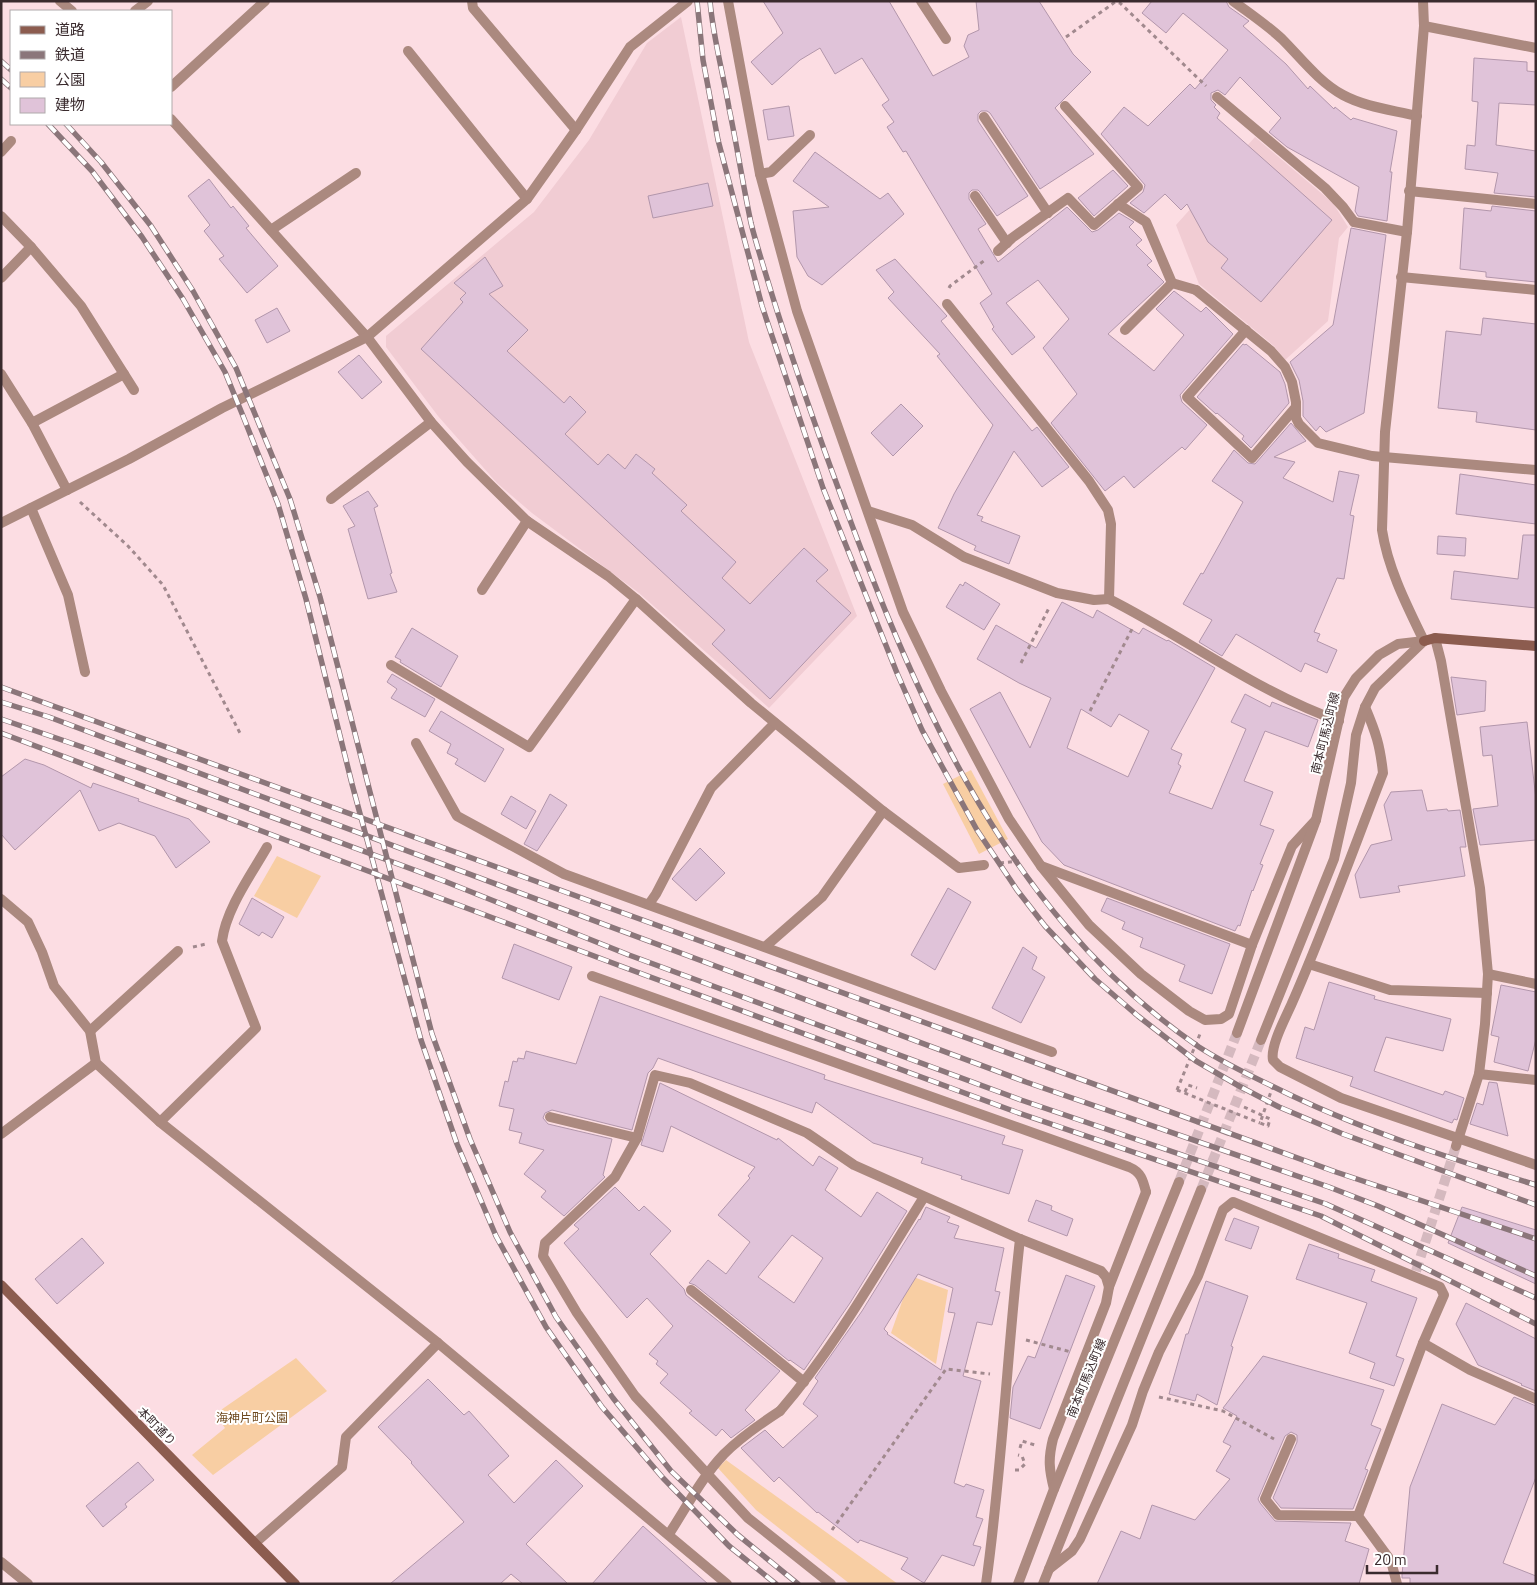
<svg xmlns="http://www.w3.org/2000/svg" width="1537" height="1585" viewBox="0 0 1537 1585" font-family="'Titillium Web','Noto Sans JP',sans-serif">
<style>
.built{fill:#f1ccd3}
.green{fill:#f8cea3}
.building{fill:#e0c3d9;stroke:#b296ab;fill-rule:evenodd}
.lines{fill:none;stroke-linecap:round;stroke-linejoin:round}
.street-tunnel{stroke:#d5b9bf;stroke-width:10;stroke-dasharray:10 5;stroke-linecap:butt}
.path{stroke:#a1898e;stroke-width:3;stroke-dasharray:4 4;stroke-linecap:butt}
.lane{stroke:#ab897f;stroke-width:10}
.street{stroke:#ab897f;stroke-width:10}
.secondary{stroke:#8c5c4f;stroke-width:10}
.rail-casing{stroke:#8b767a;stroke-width:5.5}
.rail{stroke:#fff;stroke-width:4;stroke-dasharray:11;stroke-linecap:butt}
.path-bridge{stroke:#a1898e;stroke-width:3;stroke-dasharray:4 4;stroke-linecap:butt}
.labels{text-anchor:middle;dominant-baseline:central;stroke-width:4;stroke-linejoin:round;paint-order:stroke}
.street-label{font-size:12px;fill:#3a2b2e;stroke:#fff}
.park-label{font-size:12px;fill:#6e491e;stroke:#fff}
</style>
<rect width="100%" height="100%" fill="#fcdde3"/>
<!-- built -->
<g class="built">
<polygon points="681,17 749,342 857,616 769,708 639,593 532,513 497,483 438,416 386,347 386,336 534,212 589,140 647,43"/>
<polygon points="1255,137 1333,203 1348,227 1339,238 1328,321 1285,360 1274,346 1199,284 1176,225"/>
</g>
<!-- green -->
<g class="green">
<polygon points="971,770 1008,839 979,854 943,784"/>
<polygon points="277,856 321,876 297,918 254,896"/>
<polygon points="911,1276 948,1290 936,1364 891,1333"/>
<polygon points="296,1358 327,1391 213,1475 192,1455 225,1428 215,1414"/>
<polygon points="726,1460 898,1584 850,1584 756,1510 718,1468"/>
</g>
<!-- building -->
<g class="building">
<polygon points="763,1 889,1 933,76 969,57 964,46 968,35 979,30 976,1 1039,1 1073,54 1091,72 1055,108 1094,154 1040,189 990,113 987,111 981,111 978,114 978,121 1028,196 997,216 980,192 978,190 972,190 969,193 969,199 986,224 978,229 998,262 1067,207 1092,232 1098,230 1119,213 1134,222 1129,227 1142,240 1136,245 1152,261 1147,265 1164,282 1108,334 1154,371 1184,335 1156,309 1174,291 1201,312 1206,307 1233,334 1180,395 1182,402 1207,425 1185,450 1182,447 1134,488 1124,476 1105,491 1051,423 1077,394 1043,348 1069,319 1038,280 1006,303 1035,337 1012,355 992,329 994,327 980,303 992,294 906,151 903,152 887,127 894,122 882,105 889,100 862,58 835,74 820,48 800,60 772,85 751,62 783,33"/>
<polygon points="1152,1 1226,1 1229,7 1249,21 1243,26 1286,64 1308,89 1310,86 1334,109 1335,107 1351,120 1353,118 1397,131 1390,172 1392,172 1387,221 1358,216 1355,211 1359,187 1287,147 1269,132 1281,118 1240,77 1225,95 1218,90 1211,93 1211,100 1216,105 1214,107 1220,113 1217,118 1332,220 1261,302 1221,268 1228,259 1208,242 1187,204 1181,210 1165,194 1144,213 1130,203 1143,192 1145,185 1101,134 1124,107 1148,126 1190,84 1195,89 1228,50 1183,13 1166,33 1142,13"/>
<polygon points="1474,58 1527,62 1527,71 1536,72 1536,105 1499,103 1496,145 1536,151 1536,197 1494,193 1498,173 1465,169 1467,145 1475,146 1478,102 1472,101"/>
<polygon points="789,106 794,136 768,140 763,110"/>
<polygon points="815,152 880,199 888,193 904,214 822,285 808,276 797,257 793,211 829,207 793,181"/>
<polygon points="1113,170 1128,186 1094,216 1078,198"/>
<polygon points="209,179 231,208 233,206 249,226 246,228 278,266 247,293 219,259 224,256 204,231 210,225 188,196"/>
<polygon points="708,183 713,206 653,218 648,196"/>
<polygon points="1492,206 1536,211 1536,282 1486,277 1486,272 1460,269 1464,208 1491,211"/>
<polygon points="1351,228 1386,235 1364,413 1326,432 1320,426 1316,431 1303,416 1303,401 1299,380 1290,362 1333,325"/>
<polygon points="485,257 503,286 489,294 528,330 507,351 564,403 570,396 586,412 565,434 598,465 608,454 625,469 636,454 655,469 652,473 687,505 681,511 736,562 722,578 750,604 804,548 828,570 816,581 851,613 770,699 712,644 725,630 421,349 463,302 460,299 466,293 454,283"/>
<polygon points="895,259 947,316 941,321 1032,431 1037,427 1069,467 1042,487 1014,451 977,515 983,517 981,521 1020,536 1009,564 974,550 976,546 938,528 954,494 993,425 937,356 940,354 888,298 894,292 876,270"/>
<polygon points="277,308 290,331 267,343 255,320"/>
<polygon points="1483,318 1536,324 1536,430 1476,422 1477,412 1438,408 1446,331 1481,335"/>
<polygon points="1243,344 1245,345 1246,344 1280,372 1285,384 1289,403 1251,448 1242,439 1244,436 1217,413 1216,414 1197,397"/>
<polygon points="359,355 382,382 362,399 338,372"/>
<polygon points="901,404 923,426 893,456 871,433"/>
<polygon points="1291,423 1306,441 1274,457 1295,462 1283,478 1333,502 1339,471 1359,475 1350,515 1354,516 1344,579 1337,578 1314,632 1320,634 1317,641 1337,650 1327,673 1305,663 1301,672 1236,634 1222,656 1199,642 1212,620 1183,604 1201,573 1203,574 1243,502 1212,481 1234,450 1248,463 1255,464"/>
<polygon points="1460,474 1536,485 1536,524 1456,514"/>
<polygon points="368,491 378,506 374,508 392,573 390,574 397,592 368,599 348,529 355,526 343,506"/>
<polygon points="1523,535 1536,535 1536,608 1451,599 1454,571 1518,579"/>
<polygon points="1438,536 1466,538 1465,556 1437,554"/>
<polygon points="965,582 1000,604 984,630 946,607 960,584 963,586"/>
<path d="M1062 602 1093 618 1097 610 1139 634 1143 628 1167 641 1168 640 1215 668 1171 749 1182 754 1178 764 1181 766 1169 793 1212 809 1246 729 1231 722 1245 694 1270 707 1272 702 1318 720 1308 747 1265 731 1244 781 1273 792 1260 825 1274 830 1260 864 1263 865 1253 891 1252 890 1240 926 1238 925 1235 931 1064 865 1042 842 970 709 1000 692 1030 748 1051 698 1019 683 977 659 996 625 1036 648ZM1081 709 1111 727 1119 714 1149 731 1128 777 1067 748Z"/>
<polygon points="412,628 458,656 441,687 400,662 401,660 395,657"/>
<polygon points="392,674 435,699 425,717 391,698 397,689 387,682"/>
<polygon points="1451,677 1486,681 1485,711 1457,715"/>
<polygon points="441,711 504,749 485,782 455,764 458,759 447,753 451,744 429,731"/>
<polygon points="1527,722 1536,799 1536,840 1480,845 1473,809 1498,806 1492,755 1483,756 1480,727"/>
<polygon points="25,759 44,765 91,788 93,783 139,799 138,801 189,819 210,842 176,868 155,836 119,823 99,831 80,790 15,850 1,834 1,777"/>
<polygon points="1422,790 1427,811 1447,809 1448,811 1460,810 1466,847 1460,847 1465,876 1398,886 1400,892 1360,898 1355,875 1371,845 1392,840 1384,805 1391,792"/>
<polygon points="550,794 567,805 537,851 524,844"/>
<polygon points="511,796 536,811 526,829 501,814"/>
<polygon points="700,848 725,873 696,901 672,879"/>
<polygon points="948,888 971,902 935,970 911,955"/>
<polygon points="252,898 284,917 272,938 262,932 259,936 239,924"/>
<polygon points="1107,898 1230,944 1212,994 1179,981 1185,965 1140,947 1143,938 1122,929 1125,922 1101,911"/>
<polygon points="514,944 572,967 559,1000 502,978"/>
<polygon points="1023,947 1037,957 1032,969 1045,977 1021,1023 992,1008"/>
<polygon points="1329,982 1375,996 1374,999 1451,1019 1443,1051 1386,1037 1374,1071 1443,1095 1445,1091 1464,1098 1457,1120 1454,1119 1452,1123 1350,1086 1353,1077 1296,1058 1305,1027 1314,1030"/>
<polygon points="1501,985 1536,992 1536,1039 1528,1071 1494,1062 1499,1037 1491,1035"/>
<polygon points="600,996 825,1075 824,1079 1005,1136 1002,1144 1023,1150 1009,1194 961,1179 962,1176 921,1163 923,1158 873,1143 816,1102 812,1113 658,1058 653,1068 648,1073 632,1130 552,1110 545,1113 543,1118 548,1124 612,1139 603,1175 605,1177 564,1216 541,1197 546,1191 524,1174 544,1150 519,1143 522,1133 509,1130 514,1109 499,1106 505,1081 508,1082 513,1061 517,1062 518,1058 524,1059 526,1051 576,1064"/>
<polygon points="1489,1082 1497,1083 1508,1136 1470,1124 1477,1103 1483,1105"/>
<path d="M660 1083 777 1140 778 1138 813 1166 819 1156 838 1168 825 1190 861 1217 877 1192 907 1211 850 1303 804 1370 790 1360 789 1361 695 1285 689 1283 708 1260 726 1274 750 1242 718 1215 750 1178 748 1176 755 1167 671 1126 663 1152 641 1145ZM792 1235 823 1258 794 1303 758 1277Z"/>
<polygon points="615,1187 639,1211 644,1206 671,1231 650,1254 684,1289 686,1295 780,1371 745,1410 755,1420 731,1438 722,1429 716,1436 689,1413 692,1411 660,1383 668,1374 656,1364 658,1361 649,1354 673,1326 647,1298 627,1318 564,1243 579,1229 574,1225"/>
<polygon points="1036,1200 1052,1206 1051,1210 1073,1219 1067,1236 1028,1221"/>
<path d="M926 1207 950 1217 947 1222 959 1226 954 1238 1004 1248 995 1291 1000 1292 992 1325 977 1322 963 1376 981 1381 954 1483 964 1487 966 1484 984 1490 976 1517 983 1519 973 1545 981 1547 974 1566 942 1555 924 1583 901 1569 908 1558 860 1540 858 1543 818 1512 817 1513 779 1477 774 1482 741 1448 765 1430 783 1448 818 1416 803 1404 818 1381 815 1378 862 1311 919 1219 920 1220ZM918 1274 953 1288 948 1312 955 1313 941 1370 887 1334 888 1333 884 1329Z"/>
<polygon points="1462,1207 1536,1230 1536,1284 1448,1243"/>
<polygon points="1234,1218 1259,1227 1251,1249 1225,1240"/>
<polygon points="82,1238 104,1263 57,1304 35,1279"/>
<polygon points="1309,1244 1339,1254 1338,1258 1375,1270 1371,1281 1417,1298 1396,1356 1404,1359 1394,1386 1370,1378 1375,1363 1349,1353 1367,1303 1296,1279"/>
<polygon points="1066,1275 1095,1286 1040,1429 1010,1418 1013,1387 1028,1356 1035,1358"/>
<polygon points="1206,1281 1248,1296 1231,1346 1233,1347 1217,1405 1197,1394 1195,1401 1169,1394 1186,1334 1188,1334"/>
<polygon points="1466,1303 1536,1339 1536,1391 1521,1385 1522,1384 1478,1365 1456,1324"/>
<polygon points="1263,1356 1384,1390 1371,1425 1381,1429 1365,1469 1368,1470 1353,1509 1281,1508 1273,1498 1297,1442 1297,1435 1291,1432 1285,1436 1258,1499 1260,1503 1275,1521 1351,1523 1345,1541 1369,1549 1359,1584 1097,1584 1121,1531 1140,1539 1152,1505 1195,1520 1230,1479 1216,1471 1231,1446 1223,1442 1237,1416 1223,1408"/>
<polygon points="428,1379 464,1415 469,1411 509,1456 488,1475 514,1503 556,1460 583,1486 526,1544 568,1584 523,1584 511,1574 500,1584 390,1584 464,1522 411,1463 412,1462 378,1427"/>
<polygon points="1514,1397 1536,1406 1536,1477 1503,1563 1536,1576 1536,1584 1410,1584 1410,1578 1402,1578 1402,1575 1410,1487 1442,1404 1495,1425"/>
<polygon points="138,1462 154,1480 125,1504 127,1507 103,1527 86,1506"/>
<polygon points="643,1526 682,1561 708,1584 592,1584"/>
</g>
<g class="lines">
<!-- street-tunnel -->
<g class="street-tunnel">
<polyline points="1179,1182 1237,1033"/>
<polyline points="1201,1190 1261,1040"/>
<polyline points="1416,1271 1456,1146"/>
</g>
<!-- path -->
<g class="path">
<polyline points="1066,37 1111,5 1115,2 1120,3 1206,86"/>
<polyline points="949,288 950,286 985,260"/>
<polyline points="80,502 128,546 163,585 241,735"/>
<polyline points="1021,663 1050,606"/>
<polyline points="1090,711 1132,629"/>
<polyline points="1000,863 1019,861"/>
<polyline points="193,947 206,944"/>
<polyline points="1177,1090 1200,1034"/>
<polyline points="1185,1092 1188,1085 1197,1088"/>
<polyline points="1244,1107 1270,1119 1268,1126 1260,1123 1274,1083"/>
<polyline points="1026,1340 1071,1352"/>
<polyline points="1159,1397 1223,1411 1274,1439"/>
<polyline points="1020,1448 1022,1441 1035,1445"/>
<polyline points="1015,1470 1019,1470 1025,1464 1022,1456 1018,1455"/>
<polyline points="832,1530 946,1369 990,1374"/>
</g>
<!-- lane -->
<g class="lane">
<polyline points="921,1 946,39"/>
<path d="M1233 1C1249 13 1267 25 1282 39 1301 58 1319 82 1343 95 1365 107 1393 110 1417 116"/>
<polyline points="135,11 148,1"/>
<polyline points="171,87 265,1"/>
<polyline points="1217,97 1325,188 1343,207 1354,222"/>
<polyline points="984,117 1048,213"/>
<polyline points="1,152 11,141"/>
<polyline points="760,174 771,172 810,135"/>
<polyline points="1409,191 1536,204"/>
<polyline points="975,196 1007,243"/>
<polyline points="1118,204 1146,222 1172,283"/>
<polyline points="1,216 31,247 81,306 134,390"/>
<polyline points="998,251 1012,238 1068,198 1094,225 1138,187 1065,106"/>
<polyline points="1,278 31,247"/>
<path d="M947 304 1089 481 1108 510 1111 524 1109 599C1186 638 1257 692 1339 721"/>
<polyline points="1125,330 1172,283 1196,290"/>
<polyline points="1246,330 1187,397 1252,458 1296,407"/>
<polyline points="1,374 32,423 67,490"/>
<polyline points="32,423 124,374"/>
<polyline points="331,499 431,422"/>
<polyline points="31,508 68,595 85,672"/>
<polyline points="868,511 912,525 964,557 1057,593 1094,600 1109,599"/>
<polyline points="482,590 527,521"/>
<polyline points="391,665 529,747 636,599"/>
<polyline points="416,743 457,816 564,874 1052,1052"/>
<polyline points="1041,866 1252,945"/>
<polyline points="649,904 656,894 711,788 775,723"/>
<polyline points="766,946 822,897 883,811"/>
<polyline points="1309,964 1390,990 1487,993"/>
<path d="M592 976 1129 1167C1141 1172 1143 1180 1146 1192"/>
<polyline points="90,1031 178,951"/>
<polyline points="1479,1074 1536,1080"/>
<polyline points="550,1117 637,1138"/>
<path d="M160 1122 256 1028 222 941C226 909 251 875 267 847"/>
<polyline points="1,1134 96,1063"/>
<polyline points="691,1290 804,1382"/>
<path d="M780 1411C836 1346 878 1270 924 1197"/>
<polyline points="255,1543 342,1467 346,1437 438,1343"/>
<polyline points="1,1562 28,1584"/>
</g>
<!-- street -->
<g class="street">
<polyline points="60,1 72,11"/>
<polyline points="472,1 473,8 576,130"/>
<polyline points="728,1 760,174 797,311 903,612 941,691 1009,819 1041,866 1089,925 1141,974 1189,1011 1205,1020 1221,1019 1229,1014 1252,945 1292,846 1316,820"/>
<path d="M1423 1 1424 26 1407 232 1385 432 1382 530C1388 569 1407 606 1424 641"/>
<polyline points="1424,26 1536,48"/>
<polyline points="408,51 527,199"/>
<polyline points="171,119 367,337 431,422 467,462 527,521 608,576 636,599 751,703 883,811 959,868 984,865"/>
<polyline points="1354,222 1407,232"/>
<polyline points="271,230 356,173"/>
<polyline points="1401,277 1536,290"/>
<polyline points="1196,290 1271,351 1285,367 1292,382 1296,402 1296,418 1299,424 1318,443 1372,456 1536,470"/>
<polyline points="1,523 129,459 222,408 367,337 527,199 576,130 630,47 688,1"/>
<polyline points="1435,638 1441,661 1480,888 1488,974 1485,1024 1479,1074 1456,1146"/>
<path d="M1365 707C1376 733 1380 745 1383 773 1353 850 1325 928 1292 1003 1286 1017 1270 1046 1273 1060L1280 1067 1341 1098 1536 1165"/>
<polyline points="1,899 28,922 42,952 54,986 90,1031 96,1063 160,1122 438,1343 727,1584"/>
<polyline points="1488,974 1536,984"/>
<polyline points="1237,1033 1316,820 1344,697 1356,678 1379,655 1398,644 1424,641"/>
<polyline points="1261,1040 1334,859 1351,783 1356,735 1365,707 1375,688 1424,641"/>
<polyline points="1291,1439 1265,1499 1278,1515 1358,1516"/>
<path d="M1054 1489C1049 1469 1048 1459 1053 1439L1106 1303 1109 1287 1146 1192"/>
<path d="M669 1534C686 1508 702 1477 724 1454 741 1437 760 1424 780 1411"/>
<polyline points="1049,1569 1072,1551 1080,1539 1132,1425 1143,1391 1159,1352 1198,1276 1223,1210 1233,1202 1440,1287 1444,1295 1423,1343"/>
<polyline points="831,1584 748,1518 635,1396 577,1313 543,1256 545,1243 615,1177 637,1138 655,1075 690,1083 807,1133 854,1165 1020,1239 1101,1271 1106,1277 1109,1287"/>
<path d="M986 1584C1002 1470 1007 1354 1020 1239"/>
<polyline points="1018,1584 1054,1489 1179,1182"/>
<polyline points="1043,1584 1201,1190"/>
<polyline points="1397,1584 1391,1561 1358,1516 1423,1343 1470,1370 1536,1399"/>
</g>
<!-- secondary -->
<g class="secondary">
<polyline points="1424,641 1435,638 1536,646"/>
<polyline points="1,1285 295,1584"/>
</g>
<!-- rail casing -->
<g class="rail-casing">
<g id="rail">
<polyline points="697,1 703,60 718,140 762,306 823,488 897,673 922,730 977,830 1017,890 1045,926 1095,979 1138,1016 1196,1061 1239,1086 1279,1107 1343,1134 1536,1205"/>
<path d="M710 1C713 37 723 73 729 108 737 146 743 185 751 223 755 240 761 258 766 275 784 335 804 393 825 452 906 675 995 907 1199 1047 1222 1062 1249 1075 1274 1087 1358 1129 1446 1157 1536 1185"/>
<polyline points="1,61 11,70"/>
<polyline points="1,79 11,88"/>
<polyline points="48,124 92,171 142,237 183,299 225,372 243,416 278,504 306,599 352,784 421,1040 457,1144 496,1236 546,1327 602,1407 663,1478 729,1546 776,1584"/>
<polyline points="66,124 101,162 151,226 193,291 236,368 290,499 320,597 432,1034 470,1139 510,1232 556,1317 613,1398 671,1471 738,1535 798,1584"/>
<polyline points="1,687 1336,1172 1536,1239"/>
<polyline points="1,702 49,717 1026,1082 1329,1187 1378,1206 1536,1276"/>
<polyline points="1,719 91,750 444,881 629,955 1021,1100 1326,1204 1536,1298"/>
<polyline points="1,733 626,968 1016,1112 1321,1216 1536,1324"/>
</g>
</g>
<!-- rail -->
<use href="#rail" class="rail"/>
<!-- path-bridge -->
<polyline class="path-bridge" points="1177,1090 1260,1123"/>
</g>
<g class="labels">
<!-- street labels -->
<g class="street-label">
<text transform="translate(1325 733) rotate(-76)">南本町馬込町線</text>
<text transform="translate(1086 1378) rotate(-68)">南本町馬込町線</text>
<text transform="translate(157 1426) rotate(45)">本町通り</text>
</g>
<!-- park labels -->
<g class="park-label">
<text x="252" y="1417">海神片町公園</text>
</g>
</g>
<!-- border -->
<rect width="1537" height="1585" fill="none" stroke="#3a2b2e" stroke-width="5"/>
<!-- legend -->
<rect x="10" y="10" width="162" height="115" fill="#ffffff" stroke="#b0aaab"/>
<rect x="20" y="26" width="25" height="8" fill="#8c5c4f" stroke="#b0aaab"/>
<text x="55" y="35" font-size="15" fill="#3a2b2e">道路</text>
<rect x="20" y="51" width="25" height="8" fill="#8b767a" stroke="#b0aaab"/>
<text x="55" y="60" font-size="15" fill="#3a2b2e">鉄道</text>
<rect x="20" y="72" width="25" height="15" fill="#f8cea3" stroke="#b0aaab"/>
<text x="55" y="85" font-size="15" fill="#3a2b2e">公園</text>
<rect x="20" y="98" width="25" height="15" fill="#e0c3d9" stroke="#b0aaab"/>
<text x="55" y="110" font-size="15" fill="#3a2b2e">建物</text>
<!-- scale -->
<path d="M1367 1565v8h70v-8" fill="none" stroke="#3a2b2e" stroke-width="2.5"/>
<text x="1374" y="1565" font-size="15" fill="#3a2b2e" stroke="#ffffff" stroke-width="4" paint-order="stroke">20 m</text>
</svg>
